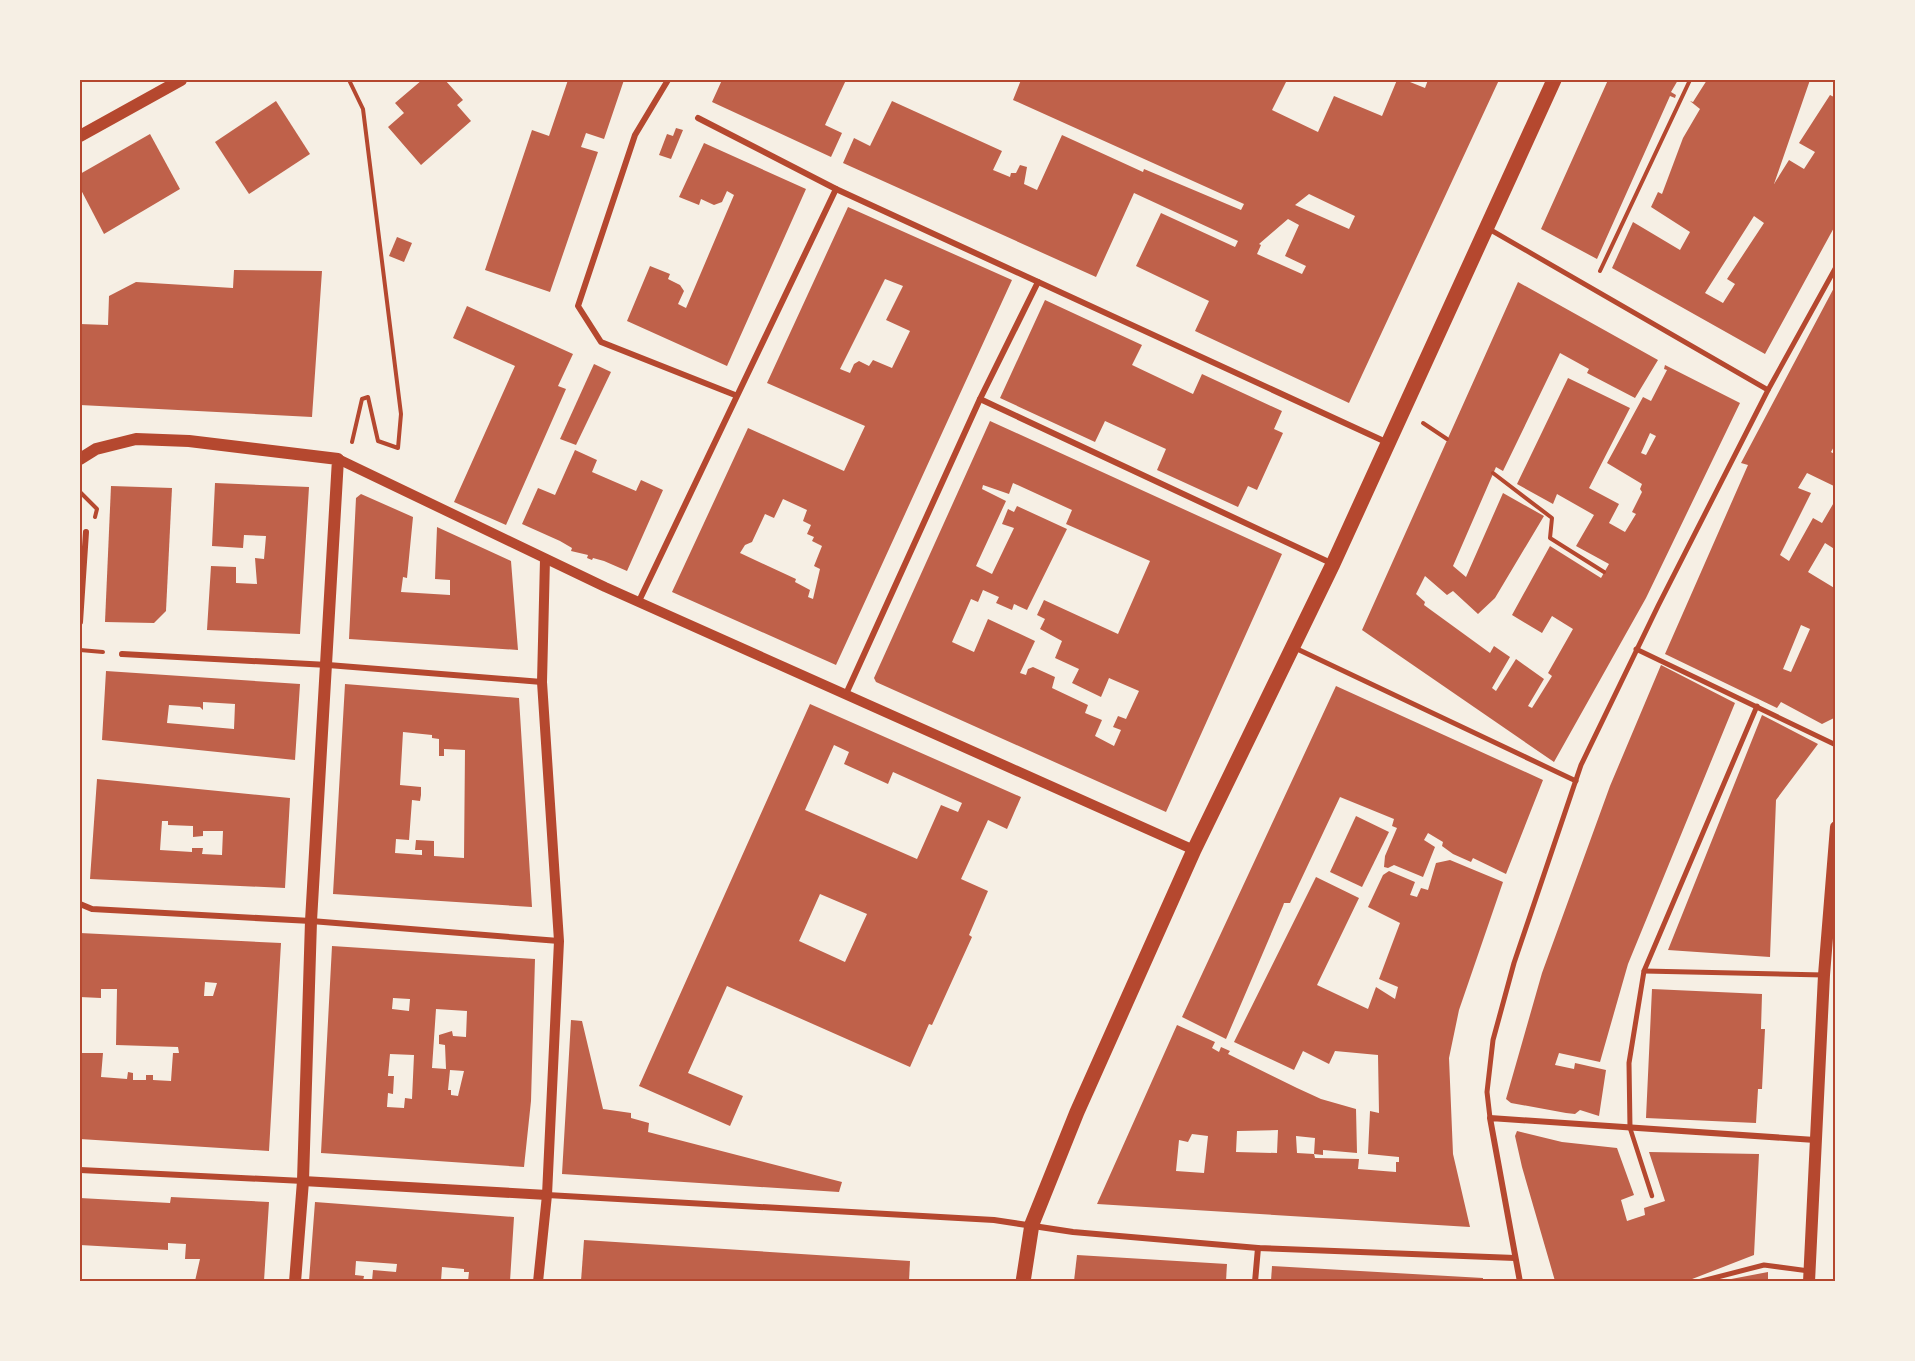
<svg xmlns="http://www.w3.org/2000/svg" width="1915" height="1361" viewBox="0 0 1915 1361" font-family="'Asap Condensed',sans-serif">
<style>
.building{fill:#bf614a;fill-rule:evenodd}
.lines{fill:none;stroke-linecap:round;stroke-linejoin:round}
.path{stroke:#b5482f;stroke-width:4}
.service{stroke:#b5482f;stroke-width:4.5}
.pedestrian{stroke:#b5482f;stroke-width:5}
.minor{stroke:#b5482f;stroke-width:6}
.tertiary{stroke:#b5482f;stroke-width:10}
.secondary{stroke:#b5482f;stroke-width:12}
.primary{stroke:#b5482f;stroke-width:15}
.neatline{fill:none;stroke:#b5482f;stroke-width:2}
</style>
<rect width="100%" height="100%" fill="#f6efe4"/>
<!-- building -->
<g class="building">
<polygon points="422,80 445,80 463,100 457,105 471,121 421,165 388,127 404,113 395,103"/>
<polygon points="568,80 624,80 604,139 586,133 581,147 598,152 550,292 485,270 532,130 549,136"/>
<polygon points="722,80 846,80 825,125 842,133 831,157 712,102"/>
<path d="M1021 80H1287L1272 110 1318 132 1334 96 1382 116 1397 80H1405L1425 88 1428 80H1499L1349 403 1195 331 1209 301 1136 266 1161 213 1235 247 1238 241 1134 193 1096 277 843 163 854 138 870 146 892 101 1002 151 993 170 1010 177 1011 173H1016L1020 165 1027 167 1024 184 1037 190 1062 135 1143 172 1144 169 1241 210 1244 204 1013 100ZM1309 194 1355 216 1349 229 1295 205ZM1288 219 1299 225 1285 256 1306 266 1302 274 1257 254 1261 245 1259 244Z"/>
<polygon points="1608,80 1678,80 1671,92 1676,95 1675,98 1670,96 1597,259 1541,229"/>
<path d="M1707 80H1810L1774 184 1789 160 1804 169 1815 152 1799 143 1830 95 1836 98V224L1765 354 1612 268 1633 222 1680 250 1690 232 1651 207 1658 192 1662 194 1683 138 1700 109 1690 101 1693 102ZM1754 216 1764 223 1727 279 1735 284 1723 303 1705 293Z"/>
<polygon points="276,101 310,154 249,194 215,142"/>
<polygon points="676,128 683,130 671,159 659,155 667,134 673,136"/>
<polygon points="150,134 180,189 104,234 80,188 80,174"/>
<polygon points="704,143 806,189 727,366 627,321 650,266 670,274 668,279 680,285 684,291 678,304 686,308 734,195 727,191 722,202 714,205 701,199 699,205 679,197"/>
<path d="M848 207 1012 280 836 665 672 592 748 428 844 471 865 426 767 383ZM885 279 903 286 886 320 910 331 892 368 873 360 869 366 859 361 854 364 850 373 840 369ZM783 499 807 510 803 521 811 525 807 534 814 537 812 541 822 546 814 566 820 569 813 599 808 597 810 590 795 582 796 579 740 553 745 545 752 542 765 514 774 518Z"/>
<polygon points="397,237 412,243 404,262 389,256"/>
<polygon points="234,270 322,271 312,417 80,405 80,324 108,325 109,296 136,282 233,288"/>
<path d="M1518 282 1658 360 1635 398 1587 373 1589 369 1560 353 1503 471 1496 467 1453 566 1466 577 1503 493 1544 516 1495 598 1478 614 1453 591 1447 595 1425 576 1416 594 1425 602 1424 605 1490 653 1494 646 1510 657 1492 688 1496 691 1516 659 1544 679 1528 706 1532 708 1552 676 1548 673 1573 629 1552 616 1542 633 1512 615 1550 546 1601 578 1609 564 1576 546 1594 515 1557 494 1553 504 1517 484 1568 378 1630 408 1589 488 1619 504 1609 523 1625 532 1636 514 1632 512 1642 492 1640 489 1642 484 1607 463 1643 397 1651 401 1667 370 1664 369 1665 365 1740 403 1646 598 1554 762 1362 630ZM1650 433 1656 436 1646 455 1641 453Z"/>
<path d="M1836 284V443L1831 452 1836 455V487L1807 473 1798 488 1811 493 1780 555 1789 561 1813 518 1822 523 1836 499V550L1825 543 1808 572 1836 589V717L1822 724 1781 702 1777 708 1665 654 1748 465 1741 463ZM1801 625 1810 629 1791 672 1783 669Z"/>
<polygon points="1045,300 1142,345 1132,365 1193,394 1202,374 1282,411 1274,429 1283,433 1257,490 1248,486 1238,507 1157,470 1166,449 1105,421 1095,442 1000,398"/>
<polygon points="467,306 573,354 558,386 566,389 506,525 454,502 515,366 453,338"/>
<polygon points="594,364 611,372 576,445 560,439"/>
<path d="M990 421 1282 554 1166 812 876 682 874 678ZM1013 483 1072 510 1066 524 1150 561 1118 634 1044 600 1037 615 1045 619 1040 629 1062 641 1055 658 1079 669 1072 683 1101 697 1109 678 1139 691 1126 719 1118 716 1113 727 1121 730 1114 746 1095 736 1102 720 1085 713 1088 705 1052 688 1055 677 1033 667 1028 669 1026 675 1020 673 1035 641 988 619 974 652 952 642 971 599 978 602 983 590 999 597 996 603 1012 610 1014 604 1027 610 1067 529 1017 506 1014 512 1008 509 1002 524 1014 528 992 574 976 566 1006 501 982 489 983 485 1009 494Z"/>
<polygon points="575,450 597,460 592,472 636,491 641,480 663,490 627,571 604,561 593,558 592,560 587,558 588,555 571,551 572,548 560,541 522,524 538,488 555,495"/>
<polygon points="215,483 309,487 300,634 207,630 211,566 236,567 236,583 257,584 255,558 264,559 266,536 244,535 243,548 212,546"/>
<polygon points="111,486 172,488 166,611 154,623 105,622"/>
<polygon points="361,494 413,517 407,578 403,577 401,592 450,595 450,580 435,579 437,527 511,561 518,650 349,639 356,498"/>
<polygon points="1661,665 1735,703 1628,964 1600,1062 1559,1053 1555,1065 1574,1069 1575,1063 1606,1070 1599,1116 1580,1110 1575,1114 1566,1113 1511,1103 1506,1099 1542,973 1610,786"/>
<path d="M106 671 300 684 295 760 102 740ZM203 702 235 704 234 729 167 723 169 705 200 707 203 710Z"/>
<path d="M345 684 519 698 532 907 333 894ZM403 732 432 735V738L439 739V756H444V749L465 750 464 858 434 856V841L416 840 415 850H422V855L395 853 396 839 409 840 412 800 420 801 421 795V787L400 785Z"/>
<polygon points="1336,686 1543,780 1506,874 1473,858 1471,862 1453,854 1442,846 1443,842 1428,833 1424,840 1435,847 1423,877 1394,865 1388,868 1384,867 1385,856 1397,828 1392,826 1394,819 1340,797 1290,903 1284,903 1283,906 1226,1039 1182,1017"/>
<path d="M810 704 1021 797 1007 829 988 820 961 879 988 891 969 935 972 937 932 1025 929 1024 910 1067 727 986 688 1073 743 1096 730 1126 639 1086ZM834 745 849 752 844 764 888 784 893 772 962 803 958 812 941 805 917 859 805 810ZM820 894 867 914 845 962 799 941Z"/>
<polygon points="1762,715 1818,744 1776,800 1770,957 1668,950"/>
<path d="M97 779 290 798 285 888 90 879ZM162 821H168V825L193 826V837L203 836V831H223L222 855 202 854 203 848H192V852L160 850Z"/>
<polygon points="1356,816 1389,832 1362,887 1330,872"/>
<path d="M1450 860 1503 882 1459 1010 1449 1058 1453 1154 1470 1227 1097 1204 1177 1025 1215 1042 1212 1048 1219 1052 1221 1047 1230 1051 1228 1054 1297 1088 1321 1099 1356 1109 1357 1153 1323 1150V1155L1314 1154 1315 1138 1296 1136 1297 1153 1314 1154 1315 1158 1359 1159 1358 1169 1396 1172V1162H1399V1157L1368 1154 1370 1111 1379 1113 1378 1055 1335 1051 1329 1064 1303 1051 1294 1070 1234 1042 1316 877 1359 898 1317 985 1368 1009 1376 987 1395 999 1398 987 1379 979 1400 923 1368 907 1383 875 1389 871 1415 882 1410 895 1417 897 1421 888 1428 890 1436 863ZM1278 1130 1277 1153 1236 1152 1237 1131ZM1192 1134 1208 1136 1204 1173 1176 1171 1179 1140 1188 1142Z"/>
<path d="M80 933 281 943 269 1151 80 1139V1053H103L101 1077 127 1079 128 1072 133 1073V1080H146V1075H153V1080L171 1081 173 1053H179L178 1047 116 1045 117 989H101V998L80 997ZM205 982 217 983 213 996H204Z"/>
<path d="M332 946 535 959 531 1101 524 1167 321 1153ZM393 998 410 999 409 1011 392 1009ZM436 1009 467 1011 466 1037 453 1036 452 1031 439 1035V1044L445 1045 446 1069 432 1068ZM390 1054 414 1055 412 1099 405 1098 404 1108 387 1107 388 1093 393 1094 394 1076H388ZM450 1070 464 1071 458 1096 451 1095V1090H448Z"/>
<polygon points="1652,989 1762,994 1761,1029 1765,1029 1762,1089 1758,1089 1756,1123 1646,1118"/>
<polygon points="571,1020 582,1021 603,1109 631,1113 631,1118 649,1123 648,1132 842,1182 839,1192 562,1174"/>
<polygon points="1517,1131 1562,1142 1617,1148 1634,1195 1621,1200 1627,1221 1645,1215 1644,1208 1665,1201 1649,1152 1759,1154 1754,1255 1687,1281 1555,1281 1522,1167 1515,1136"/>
<polygon points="171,1197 269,1202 264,1281 195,1281 200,1259 185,1259 186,1244 168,1243 168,1250 80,1245 80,1198 170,1203"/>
<polygon points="315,1202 514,1217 510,1281 468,1281 469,1272 464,1272 464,1269 442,1267 441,1281 372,1281 373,1270 396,1272 397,1264 356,1261 355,1275 364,1276 363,1281 309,1281"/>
<polygon points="584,1240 910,1261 909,1281 581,1281"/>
<polygon points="1077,1255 1227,1264 1226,1281 1074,1281"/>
<polygon points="1272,1266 1483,1278 1483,1281 1271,1281"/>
<polygon points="1768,1272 1768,1281 1727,1281 1726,1280"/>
</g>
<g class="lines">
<!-- path -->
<g class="path">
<polyline points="349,80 363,109 401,414 398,448 378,441 368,397 362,399 352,442"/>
<polyline points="1600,271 1690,80"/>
<polyline points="1423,423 1447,439"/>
<polyline points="1493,473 1552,518 1550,538 1604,572"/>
<polyline points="80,492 97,509 95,517"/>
<polyline points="80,650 103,652"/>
</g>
<!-- service -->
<polyline class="service" points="1630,1128 1652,1196"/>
<!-- pedestrian -->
<g class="pedestrian">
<polyline points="1489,229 1768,390"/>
<polyline points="1295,648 1576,781"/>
<polyline points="1636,649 1836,745"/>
<polyline points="1644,971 1824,975"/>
<polyline points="1490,1118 1487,1092 1493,1040 1514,963 1581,765 1658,606 1768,390 1836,267"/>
<polyline points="1630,1128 1629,1063 1644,971 1757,706"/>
<polyline points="1698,1282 1764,1265 1809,1271"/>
</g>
<!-- minor -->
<g class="minor">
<polyline points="668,80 635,135 578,306 601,342 735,395"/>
<polyline points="698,118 836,189 1386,442"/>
<polyline points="980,399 1333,564"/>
<polyline points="639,601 836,189"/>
<polyline points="80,622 86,532"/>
<polyline points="122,654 328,665 542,682"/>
<polyline points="846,694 980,399 1038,282"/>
<polyline points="80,904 92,909 311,921 559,941"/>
<polyline points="80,1170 303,1181"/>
<polyline points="547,1195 994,1220 1073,1232 1258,1248 1515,1258"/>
<polyline points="1255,1282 1258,1248"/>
<polyline points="1520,1282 1490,1118 1815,1140"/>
</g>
<!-- tertiary -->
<g class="tertiary">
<polyline points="338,459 605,587 1194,850"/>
<polyline points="303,1181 547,1195"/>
<polyline points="538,1282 547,1195 559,941 542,682 545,559"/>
</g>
<!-- secondary -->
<g class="secondary">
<polyline points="80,136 181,80"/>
<polyline points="80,459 96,449 136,439 189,441 338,459 311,921 303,1181 295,1282"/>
<polyline points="1809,1282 1824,975 1836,827"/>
</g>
<!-- primary -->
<polyline class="primary" points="1023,1282 1032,1224 1077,1112 1194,850 1333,564 1554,80"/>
</g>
<!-- border -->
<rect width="1915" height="1361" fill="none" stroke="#f6efe4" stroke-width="162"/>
<rect x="81" y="81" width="1753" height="1199" class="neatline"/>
</svg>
